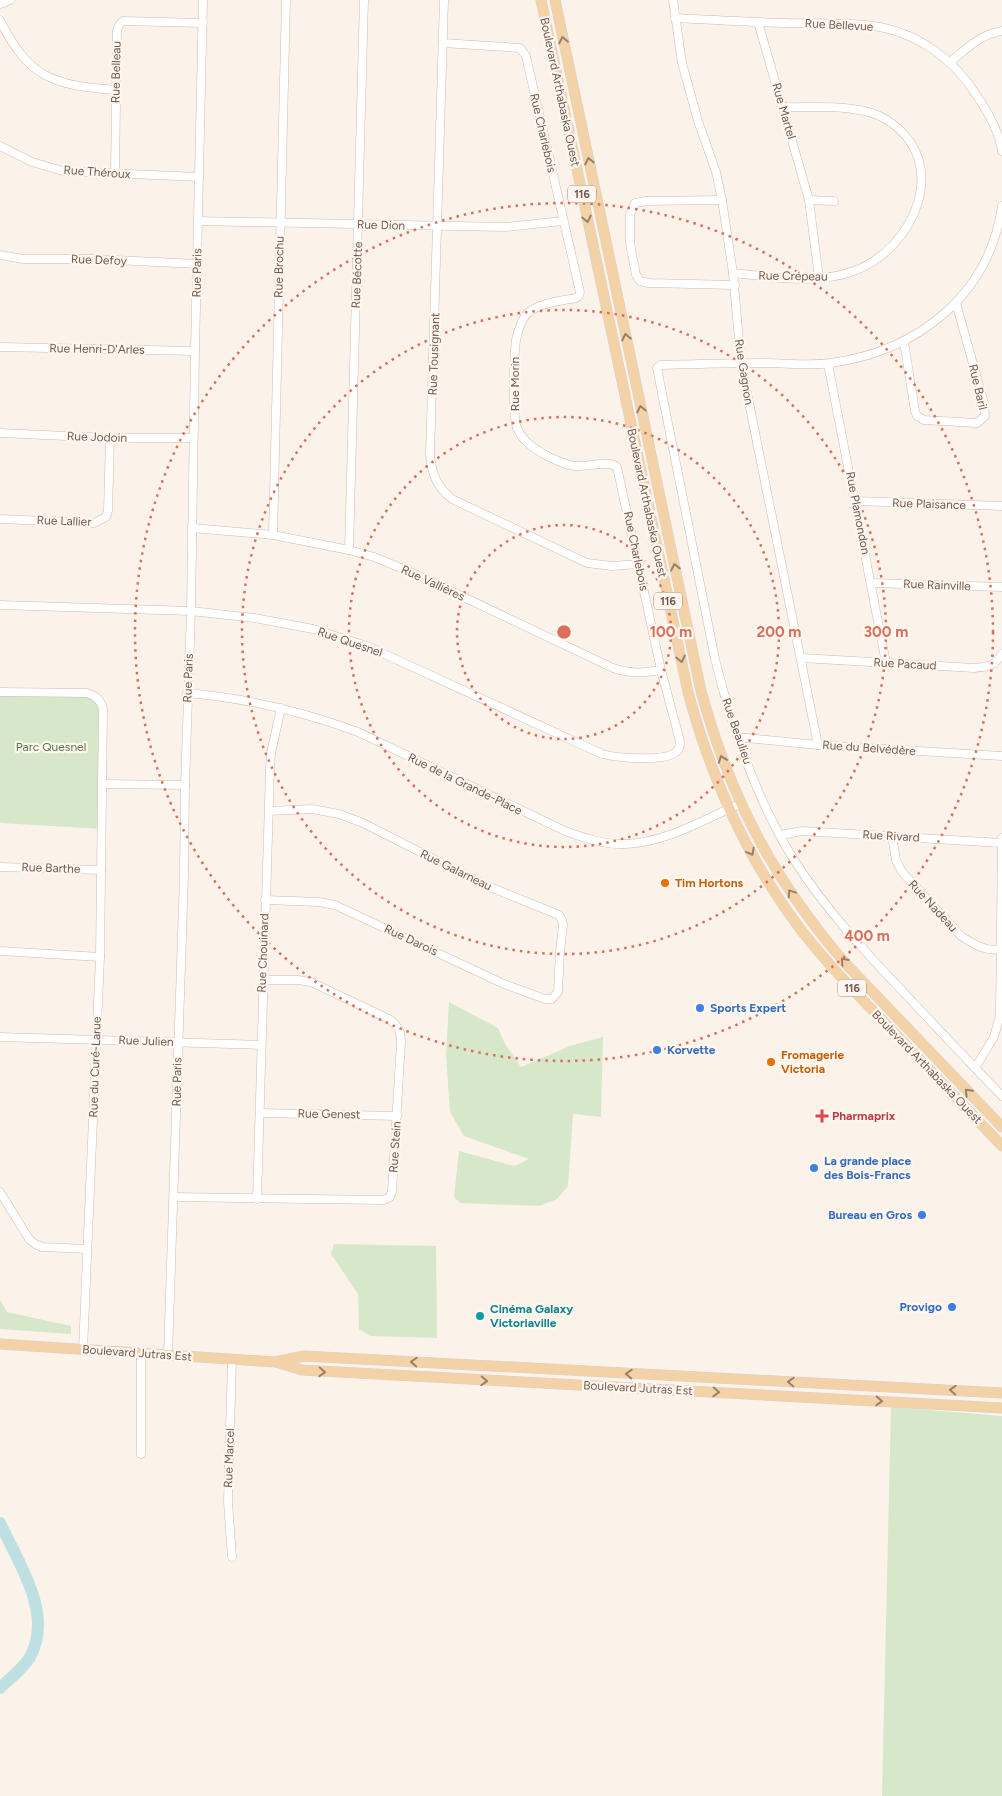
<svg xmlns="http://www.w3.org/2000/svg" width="1002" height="1796" viewBox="0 0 1002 1796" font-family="Figtree,sans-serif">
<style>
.green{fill:#d7e7c9}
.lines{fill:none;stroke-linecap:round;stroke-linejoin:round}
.river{stroke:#bfe0e3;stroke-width:12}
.minor-casing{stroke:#ccbbb0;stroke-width:9}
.major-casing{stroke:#d8d1ce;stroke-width:11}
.minor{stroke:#fff;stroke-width:8}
.major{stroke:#f3d2a8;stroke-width:10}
.oneway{stroke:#997e6a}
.ring{fill:none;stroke:#d96e5a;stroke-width:2.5;stroke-dasharray:2.5 5}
.food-dot{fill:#e8710a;stroke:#fef7f0;stroke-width:2}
.shop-dot{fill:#3f7fe0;stroke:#fef7f0;stroke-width:2}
.health-dot{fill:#e0444e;stroke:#fef7f0;stroke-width:2}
.culture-dot{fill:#0f9aa8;stroke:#fef7f0;stroke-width:2}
.labels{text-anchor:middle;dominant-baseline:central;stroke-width:4.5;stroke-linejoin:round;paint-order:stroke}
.shield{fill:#fef7f0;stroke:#9d897f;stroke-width:1}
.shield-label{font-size:11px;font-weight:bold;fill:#735a4f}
.street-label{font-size:12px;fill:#735a4f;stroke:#fef7f0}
.park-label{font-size:12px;fill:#597848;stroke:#fef7f0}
.food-label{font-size:12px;font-weight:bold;fill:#c56008;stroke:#fef7f0;text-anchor:start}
.shop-label{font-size:12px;font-weight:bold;fill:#366cbe;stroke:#fef7f0;text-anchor:start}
.health-label{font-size:12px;font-weight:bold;fill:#be3a42;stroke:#fef7f0;text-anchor:start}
.culture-label{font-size:12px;font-weight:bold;fill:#0d838f;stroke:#fef7f0;text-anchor:start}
.centre{fill:#d96e5a;stroke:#fef7f0;stroke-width:2.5}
.ring-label{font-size:15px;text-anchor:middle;font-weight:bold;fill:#d96e5a;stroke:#fef7f0;stroke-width:4.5;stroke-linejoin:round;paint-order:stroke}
</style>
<rect width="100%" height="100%" fill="#fbf3ea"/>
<!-- green -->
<g class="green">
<polygon points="0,692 87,693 102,703 102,829 0,823"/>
<polygon points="449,1002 498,1028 505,1044 521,1067 570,1046 603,1037 601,1117 573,1114 568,1186 557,1199 539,1206 460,1203 454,1197 459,1151 514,1166 529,1159 464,1136 450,1112 446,1055"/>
<polygon points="334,1244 436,1246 437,1338 370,1336 359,1329 358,1294 331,1254"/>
<polygon points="0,1300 7,1312 71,1326 71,1334 0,1329"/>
<polygon points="891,1407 1002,1416 1002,1796 882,1796"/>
</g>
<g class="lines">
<!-- river -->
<path class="river" d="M0 1523C18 1562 54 1614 30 1657 23 1669 9 1679 0 1688"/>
<!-- minor casing -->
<g class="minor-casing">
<g id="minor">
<path d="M444 0 430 455C432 474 436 486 452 499L587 563 612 566 639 564"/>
<polyline points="673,0 682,63 698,121 716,172 722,200 733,273 741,363 818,745"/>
<polyline points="0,4 10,0"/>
<path d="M675 18C712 20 748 22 785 23 814 24 845 22 873 26 917 32 954 59 977 96 988 112 999 131 1002 151"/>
<path d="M0 20C29 79 54 85 115 90"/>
<polyline points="758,22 809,200 819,278"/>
<path d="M950 62C966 49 981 34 1002 31"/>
<polyline points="0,146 32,162 63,171 199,177"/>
<polyline points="115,174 117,30 119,25 123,21 203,23"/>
<polyline points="722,200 646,201 635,203 630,215 630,243 636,275 640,281 649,283 735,285"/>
<polyline points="809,200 834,201"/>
<path d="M1002 206C989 296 917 351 831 363 810 366 787 363 767 363 731 363 696 364 661 365L657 368 715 659C732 728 756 799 794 860 826 910 867 954 908 997 939 1030 970 1063 1002 1096"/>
<polyline points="198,221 505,227 563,221"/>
<polyline points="0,255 23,259 93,259 198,264"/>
<path d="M733 273C772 277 816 285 854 271 914 249 953 162 887 120 862 103 813 108 783 107"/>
<polyline points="904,342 915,411 917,416 924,420 977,423 985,416 984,403 956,303"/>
<polyline points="0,347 195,351"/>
<polyline points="828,364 886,663"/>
<polyline points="0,433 110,438 193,438"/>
<polyline points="855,501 1002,506"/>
<polyline points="0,519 94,523 106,517 108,511 110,438"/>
<path d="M192 528 273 535 349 550 374 557 413 573 613 668C630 674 643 673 661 670"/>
<polyline points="273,535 286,0"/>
<polyline points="349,550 364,0"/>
<polyline points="871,583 1002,587"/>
<path d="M0 605 191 611 254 618 313 629 367 646 602 754C617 758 665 762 676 752 680 749 680 745 680 741L661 670 617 467C608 460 588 467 576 466 562 465 535 451 526 441 522 437 519 433 517 428 512 413 514 357 516 340 518 332 520 322 526 315 536 303 561 301 576 298L579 296 580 292 526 56 520 48 443 43"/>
<path d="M802 658 974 668C987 667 995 666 1002 654"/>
<path d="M0 692 87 693C96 696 101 700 103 709L100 957 83 1350"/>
<path d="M187 693C245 698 304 712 358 732L565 831C584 838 605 845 625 844 666 843 704 819 740 804"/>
<polyline points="737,737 818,745 1002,756"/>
<polyline points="102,784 185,785"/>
<polyline points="780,835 802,831 1002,843"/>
<path d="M892 836 896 860 902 872 961 936C973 944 986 952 1000 949"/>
<polyline points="0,867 101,870"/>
<polyline points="265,900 319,902 335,905 504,984 545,999 552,999 558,992 560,951 563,925 562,920 559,915 485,885 363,823 339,814 312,809 269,811"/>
<polyline points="0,951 100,957"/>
<polyline points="0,1037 261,1045"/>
<polyline points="975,1068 994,1037 1000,1015 1002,838"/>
<polyline points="260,1113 397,1116"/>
<polyline points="0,1192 29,1239 35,1244 42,1247 87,1249"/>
<path d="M174 1197 384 1200 390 1197 392 1191 401 1042C401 1031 398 1026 389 1019L311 982 298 980H263"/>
<polyline points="257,1199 270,769 271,753 281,708"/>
<polyline points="141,1353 141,1454"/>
<polyline points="168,1355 184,875 185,785 191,611 195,351 203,0"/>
<polyline points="232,1557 228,1502 232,1359"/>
</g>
</g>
<!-- major casing -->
<g class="major-casing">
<g id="major">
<path d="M541 0 688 692C711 778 747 859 801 930 826 962 854 991 882 1020 922 1062 962 1104 1002 1146"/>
<path d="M555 0 701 691C730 797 773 879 845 963L1002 1127"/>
<polyline points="0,1344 275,1362 304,1356 1002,1393"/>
<polyline points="276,1362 302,1370 1002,1408"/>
</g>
</g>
<!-- minor -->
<use href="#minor" class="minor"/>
<!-- major -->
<use href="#major" class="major"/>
</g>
<!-- one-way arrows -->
<defs><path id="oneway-chevron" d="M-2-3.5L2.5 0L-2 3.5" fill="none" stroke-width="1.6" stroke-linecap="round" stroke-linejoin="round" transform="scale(1.25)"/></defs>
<g class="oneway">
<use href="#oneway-chevron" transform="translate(563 40) rotate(-102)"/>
<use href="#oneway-chevron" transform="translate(589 161) rotate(-102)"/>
<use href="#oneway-chevron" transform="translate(587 219) rotate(78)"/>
<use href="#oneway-chevron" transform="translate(626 337) rotate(-102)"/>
<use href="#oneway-chevron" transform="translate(641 409) rotate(-102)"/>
<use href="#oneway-chevron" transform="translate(675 567) rotate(-102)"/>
<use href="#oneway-chevron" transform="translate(681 659) rotate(78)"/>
<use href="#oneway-chevron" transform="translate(722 759) rotate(-110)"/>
<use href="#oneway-chevron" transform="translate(751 852) rotate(62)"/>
<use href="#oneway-chevron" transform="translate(791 893) rotate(-124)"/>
<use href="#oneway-chevron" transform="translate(844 961) rotate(-132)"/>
<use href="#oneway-chevron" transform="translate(968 1092) rotate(-134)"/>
<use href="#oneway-chevron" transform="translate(414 1362) rotate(-177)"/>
<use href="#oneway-chevron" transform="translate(322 1372) rotate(3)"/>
<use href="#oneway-chevron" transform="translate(629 1374) rotate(-177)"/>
<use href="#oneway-chevron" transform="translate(484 1381) rotate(3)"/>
<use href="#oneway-chevron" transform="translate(791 1382) rotate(-177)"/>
<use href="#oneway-chevron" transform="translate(953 1390) rotate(-177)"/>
<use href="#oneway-chevron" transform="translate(716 1392) rotate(3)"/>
<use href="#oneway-chevron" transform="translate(879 1401) rotate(3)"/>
</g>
<!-- distance rings -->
<g class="ring">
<circle cx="564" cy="632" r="107"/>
<circle cx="564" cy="632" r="215"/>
<circle cx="564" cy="632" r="322"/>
<circle cx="564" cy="632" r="429"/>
</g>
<!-- markers -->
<g class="food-dot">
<circle cx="665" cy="883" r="5"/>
<circle cx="771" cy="1062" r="5"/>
</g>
<g class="shop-dot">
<circle cx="700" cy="1008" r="5"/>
<circle cx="657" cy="1050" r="5"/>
<circle cx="814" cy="1168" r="5"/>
<circle cx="922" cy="1215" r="5"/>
<circle cx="952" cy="1307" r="5"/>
</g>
<path class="health-dot" d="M819.5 1108.5h5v5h5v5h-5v5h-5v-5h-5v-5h5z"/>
<circle class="culture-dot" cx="480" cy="1316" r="5"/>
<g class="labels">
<!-- shield labels -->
<g class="shield">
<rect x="568" y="185.5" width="28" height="17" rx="4"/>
<rect x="654" y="592.5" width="28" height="17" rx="4"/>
<rect x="838" y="979.5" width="28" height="17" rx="4"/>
</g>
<g class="shield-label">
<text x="582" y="194">116</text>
<text x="668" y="601">116</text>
<text x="852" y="988">116</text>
</g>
<!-- street labels -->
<g class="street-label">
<text transform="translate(839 25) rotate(3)">Rue Bellevue</text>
<text transform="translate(116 72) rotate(-89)">Rue Belleau</text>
<text transform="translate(560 92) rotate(78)">Boulevard Arthabaska Ouest</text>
<text transform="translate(784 111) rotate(74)">Rue Martel</text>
<text transform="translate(543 133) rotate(77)">Rue Charlebois</text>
<text transform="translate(97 172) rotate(4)">Rue Théroux</text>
<text transform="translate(381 225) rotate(2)">Rue Dion</text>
<text transform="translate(99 260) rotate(2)">Rue Defoy</text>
<text transform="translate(279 267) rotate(-89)">Rue Brochu</text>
<text transform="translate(197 273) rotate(-89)">Rue Paris</text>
<text transform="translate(357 275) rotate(-88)">Rue Bécotte</text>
<text transform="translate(793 276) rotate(1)">Rue Crépeau</text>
<text transform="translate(97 349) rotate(1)">Rue Henri-D'Arles</text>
<text transform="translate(434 354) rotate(-88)">Rue Tousignant</text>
<text transform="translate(744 372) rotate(81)">Rue Gagnon</text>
<text transform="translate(515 384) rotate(-90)">Rue Morin</text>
<text transform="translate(978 387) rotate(77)">Rue Baril</text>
<text transform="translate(97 437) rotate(2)">Rue Jodoin</text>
<text transform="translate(647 503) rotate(78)">Boulevard Arthabaska Ouest</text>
<text transform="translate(929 504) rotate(2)">Rue Plaisance</text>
<text transform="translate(858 513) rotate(79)">Rue Plamondon</text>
<text transform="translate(64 521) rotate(2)">Rue Lallier</text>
<text transform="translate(636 551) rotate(78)">Rue Charlebois</text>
<text transform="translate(433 583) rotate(25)">Rue Vallières</text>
<text transform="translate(937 585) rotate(2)">Rue Rainville</text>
<text transform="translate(350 642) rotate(19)">Rue Quesnel</text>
<text transform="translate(905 664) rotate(3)">Rue Pacaud</text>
<text transform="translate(188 678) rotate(-88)">Rue Paris</text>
<text transform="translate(737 731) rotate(71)">Rue Beaulieu</text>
<text transform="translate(869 748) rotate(4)">Rue du Belvédère</text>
<text transform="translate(465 784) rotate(26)">Rue de la Grande-Place</text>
<text transform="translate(891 836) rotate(3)">Rue Rivard</text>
<text transform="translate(51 868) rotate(2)">Rue Barthe</text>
<text transform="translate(456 870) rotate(26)">Rue Galarneau</text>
<text transform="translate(933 906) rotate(47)">Rue Nadeau</text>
<text transform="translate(411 940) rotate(25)">Rue Darois</text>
<text transform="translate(263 953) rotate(-88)">Rue Chouinard</text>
<text transform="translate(146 1041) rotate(2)">Rue Julien</text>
<text transform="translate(95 1067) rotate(-88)">Rue du Curé-Larue</text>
<text transform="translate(927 1067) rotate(46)">Boulevard Arthabaska Ouest</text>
<text transform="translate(177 1082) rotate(-89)">Rue Paris</text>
<text transform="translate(329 1114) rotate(1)">Rue Genest</text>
<text transform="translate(395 1147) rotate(-86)">Rue Stein</text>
<text transform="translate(137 1353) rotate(4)">Boulevard Jutras Est</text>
<text transform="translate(638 1388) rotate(3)">Boulevard Jutras Est</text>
<text transform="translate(229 1458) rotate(-88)">Rue Marcel</text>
</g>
<!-- park labels -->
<g class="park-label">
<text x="51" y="747">Parc Quesnel</text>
</g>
<!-- food labels -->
<g class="food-label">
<text x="675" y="883">Tim Hortons</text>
<text x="781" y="1055">Fromagerie<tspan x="781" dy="14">Victoria</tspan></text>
</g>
<!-- shop labels -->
<g class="shop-label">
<text x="710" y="1008">Sports Expert</text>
<text x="667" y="1050">Korvette</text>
<text x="824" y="1161">La grande place<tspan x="824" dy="14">des Bois-Francs</tspan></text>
<text x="912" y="1215" text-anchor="end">Bureau en Gros</text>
<text x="942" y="1307" text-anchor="end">Provigo</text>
</g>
<!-- health labels -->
<g class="health-label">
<text x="832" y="1116">Pharmaprix</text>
</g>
<!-- culture labels -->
<g class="culture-label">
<text x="490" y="1309">Cinéma Galaxy<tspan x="490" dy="14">Victoriaville</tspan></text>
</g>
</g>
<circle cx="564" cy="632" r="8" class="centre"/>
<g class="ring-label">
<text x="671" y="637">100 m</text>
<text x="779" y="637">200 m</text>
<text x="886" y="637">300 m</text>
<text x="867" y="941">400 m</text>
</g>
</svg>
